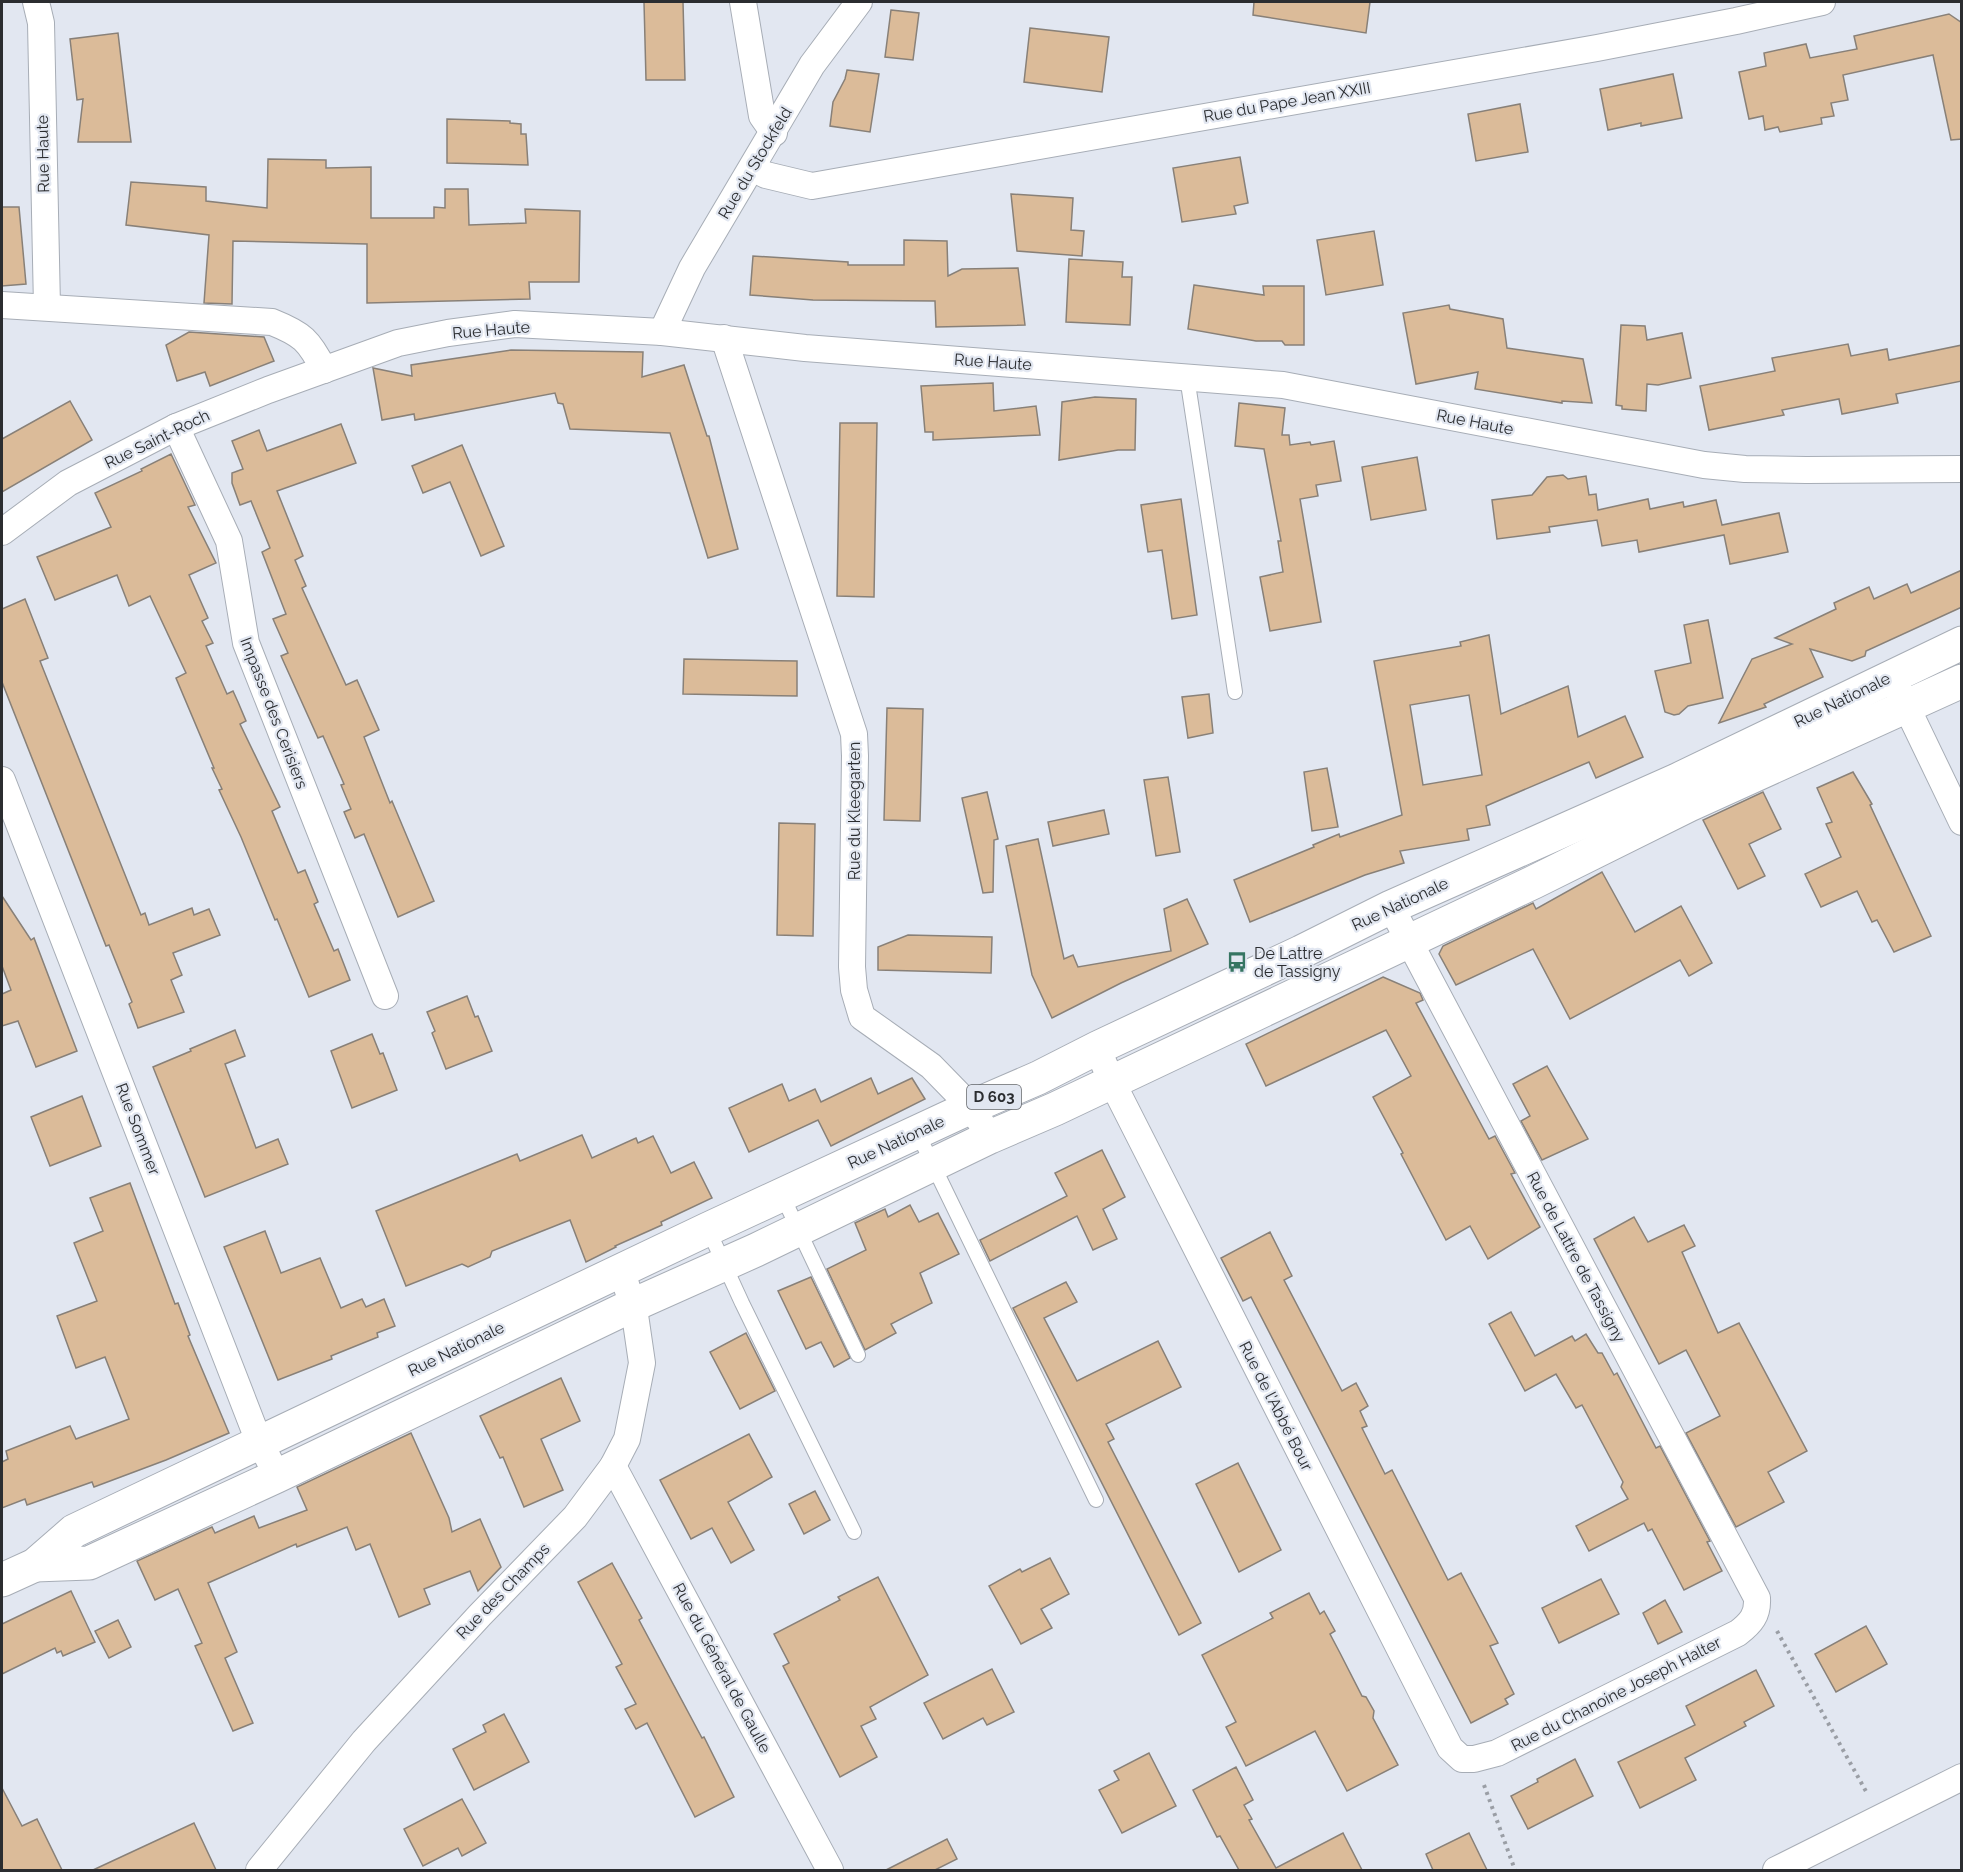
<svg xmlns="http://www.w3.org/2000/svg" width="1963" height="1872" viewBox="0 0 1963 1872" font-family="Raleway,sans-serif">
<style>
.building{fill:#dbbb99;stroke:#888078;stroke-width:1.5;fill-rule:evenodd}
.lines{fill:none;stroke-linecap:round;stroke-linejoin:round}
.lane-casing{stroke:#a7adb6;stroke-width:16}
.street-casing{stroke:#a7adb6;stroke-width:28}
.primary-casing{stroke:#a7adb6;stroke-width:35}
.path{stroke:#9a9ea5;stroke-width:4;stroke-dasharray:3 4.5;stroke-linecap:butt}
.lane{stroke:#fff;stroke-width:14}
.street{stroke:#fff;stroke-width:26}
.primary{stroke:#fff;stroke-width:33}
.labels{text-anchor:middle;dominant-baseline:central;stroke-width:4.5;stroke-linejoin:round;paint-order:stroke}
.shield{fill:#e2e7f1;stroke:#62656a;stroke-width:1.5}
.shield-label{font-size:15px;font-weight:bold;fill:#2b2d30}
.street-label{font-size:16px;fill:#2b2d30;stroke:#e2e7f1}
.poi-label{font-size:16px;fill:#2b2d30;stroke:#e2e7f1;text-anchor:start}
</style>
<rect width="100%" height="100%" fill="#e2e7f1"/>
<!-- building -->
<g class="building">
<polygon points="644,2 683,2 685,80 646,80"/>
<polygon points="1254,2 1370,2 1366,33 1253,15"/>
<polygon points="891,10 919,13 913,60 885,57"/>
<polygon points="1949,14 1962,23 1962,139 1951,140 1933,55 1843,75 1848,100 1831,103 1834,116 1821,118 1822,124 1780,132 1778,127 1765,130 1763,116 1749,119 1739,72 1766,66 1764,53 1806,44 1810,58 1857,49 1854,36"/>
<polygon points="1030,28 1109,37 1102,92 1024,82"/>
<polygon points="118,33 131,142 78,142 83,99 77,100 70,39"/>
<polygon points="847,70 879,74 870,132 830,126 833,102 845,79"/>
<polygon points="1673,74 1682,118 1641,126 1641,123 1608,130 1600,89"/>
<polygon points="1520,104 1528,152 1476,161 1468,114"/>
<polygon points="447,119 510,121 510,123 521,124 521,134 526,134 528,165 447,163"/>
<polygon points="1240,157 1248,203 1234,206 1236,214 1182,222 1173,168"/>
<polygon points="268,159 326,160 326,168 371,167 371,218 434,218 434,207 445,208 445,189 468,189 469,225 526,223 525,209 580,211 579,282 529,282 530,299 367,303 367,244 233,241 232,304 204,303 209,235 126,225 131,182 206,187 206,201 267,208"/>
<polygon points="1011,194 1073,198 1071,230 1084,231 1082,256 1017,251"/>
<polygon points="2,207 19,207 26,284 2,286"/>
<polygon points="1374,231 1383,285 1326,295 1317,240"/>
<polygon points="904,240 947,241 948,276 962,269 1018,268 1025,325 936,327 935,301 813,300 750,295 753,256 848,262 848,265 904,265"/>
<polygon points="1069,259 1123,262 1122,277 1132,277 1130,325 1066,322"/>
<polygon points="1194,285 1264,295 1263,286 1304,286 1304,345 1285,345 1282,341 1256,341 1188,329"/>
<polygon points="1449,305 1450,309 1503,319 1507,348 1583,359 1592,403 1562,401 1562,403 1475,389 1478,372 1416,384 1403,313"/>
<polygon points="1621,325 1645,326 1647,340 1682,333 1691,378 1658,385 1647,384 1646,411 1622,409 1622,406 1616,405"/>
<polygon points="189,332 264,337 274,361 210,386 205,372 177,381 166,345"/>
<polygon points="1848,344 1851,356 1887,349 1889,360 1962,345 1962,381 1896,394 1898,403 1842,414 1839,399 1782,410 1784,415 1709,430 1700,386 1775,371 1772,358"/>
<polygon points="511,350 643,352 642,377 684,365 707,436 709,436 738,549 708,558 670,433 570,429 563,404 558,403 555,393 415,420 414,414 382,420 373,368 412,376 411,365"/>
<polygon points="993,383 994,411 1036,406 1040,435 933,440 933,432 925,432 921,386"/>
<polygon points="1095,397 1136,399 1135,450 1118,450 1059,460 1062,402"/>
<polygon points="70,401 92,440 2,492 2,439"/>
<polygon points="1239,403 1285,408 1282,435 1289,435 1290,445 1310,442 1311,445 1334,441 1341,481 1316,485 1318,496 1300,499 1321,622 1270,631 1260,577 1283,572 1278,541 1281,541 1264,449 1235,446"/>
<polygon points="840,423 877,423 874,597 837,596"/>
<polygon points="341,424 356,463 277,491 303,556 295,560 306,586 302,588 346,685 357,680 379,730 364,737 390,803 392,801 434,901 398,917 364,834 355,838 344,812 351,809 341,785 344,784 323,736 318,738 281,656 288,653 273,619 286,614 262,552 270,548 251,501 240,505 232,483 232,473 243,469 232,441 259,430 267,451"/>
<polygon points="462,445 504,546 481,556 450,482 423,493 412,466"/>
<polygon points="171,454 195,505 188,507 216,563 189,575 208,618 202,621 213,643 206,646 227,694 233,691 238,702 246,721 240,724 280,807 272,811 298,873 305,870 318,902 314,904 334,951 338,949 350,980 309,997 277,919 275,920 241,837 219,790 222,789 212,768 214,768 176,678 186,673 150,596 129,606 117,575 55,600 37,557 111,527 95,493 142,471 141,469"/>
<polygon points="1417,457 1426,510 1371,520 1362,467"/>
<polygon points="1563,475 1568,479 1586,476 1589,495 1596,494 1598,510 1648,499 1650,509 1683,502 1684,507 1716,500 1722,525 1779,513 1788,552 1730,564 1724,535 1639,552 1637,540 1602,546 1597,520 1549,527 1550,532 1497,539 1492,500 1532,495 1547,477"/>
<polygon points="1181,499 1197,615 1172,619 1162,550 1148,552 1141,505"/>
<polygon points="1962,570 1962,607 1866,651 1865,656 1852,661 1810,649 1823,677 1764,704 1766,707 1719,723 1752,659 1792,644 1775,638 1836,609 1834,603 1869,587 1874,599 1907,584 1911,593"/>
<polygon points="25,599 48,658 40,661 141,915 145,913 149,925 192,908 194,915 209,909 220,935 173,953 182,975 171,980 184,1012 138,1028 129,1004 132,1002 109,945 106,946 2,682 2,609"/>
<polygon points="1708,620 1723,698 1688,706 1679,714 1674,715 1665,712 1655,671 1691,663 1684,625"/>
<path d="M1489 635 1501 714 1568 686 1578 737 1625 716 1643 757 1596 778 1589 762 1486 806 1490 825 1467 829 1469 840 1400 851 1404 863 1365 875 1250 922 1234 880 1314 847 1313 845 1339 834 1340 837 1402 815 1374 661 1461 646 1460 642ZM1469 695 1482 775 1423 785 1410 705Z"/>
<polygon points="684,659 797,661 797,696 683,694"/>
<polygon points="1209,694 1213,733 1188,738 1182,697"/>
<polygon points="887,708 923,709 920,821 884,820"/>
<polygon points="1327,768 1338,827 1312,831 1304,772"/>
<polygon points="1853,772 1872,804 1870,805 1931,936 1894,952 1877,920 1872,922 1857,891 1821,907 1805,874 1841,857 1826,824 1832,822 1817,788"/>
<polygon points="1168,777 1180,852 1156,856 1144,780"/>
<polygon points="987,792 998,839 994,840 993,892 983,893 962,798"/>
<polygon points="1763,792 1781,829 1749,844 1765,876 1738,889 1703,820"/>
<polygon points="1104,810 1109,834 1053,846 1048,822"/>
<polygon points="779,823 815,824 813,936 777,935"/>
<polygon points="1038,839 1064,959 1073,955 1078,967 1171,951 1164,909 1187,899 1208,944 1121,983 1052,1018 1032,975 1006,846"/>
<polygon points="1602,872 1635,932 1681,906 1712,963 1689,976 1680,960 1570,1019 1533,949 1456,985 1439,954 1443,946 1533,903 1536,909"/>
<polygon points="2,896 31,940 34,938 77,1051 36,1067 18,1021 2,1026 2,994 11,990 2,966"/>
<polygon points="908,935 992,937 991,973 878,970 878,947"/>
<polygon points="1383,977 1420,993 1423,1000 1416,1003 1489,1139 1495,1136 1515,1173 1511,1174 1540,1227 1488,1259 1470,1226 1446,1240 1401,1154 1403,1153 1373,1097 1411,1076 1386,1030 1266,1086 1246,1044"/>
<polygon points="467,996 475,1017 478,1016 492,1051 446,1069 432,1033 435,1031 427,1012"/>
<polygon points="235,1030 245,1056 225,1064 256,1148 278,1139 288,1164 205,1197 153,1067 191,1051 190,1049"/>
<polygon points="372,1034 380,1054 383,1053 397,1090 352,1108 331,1051"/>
<polygon points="1547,1066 1588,1139 1542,1160 1521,1121 1530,1116 1513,1084"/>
<polygon points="871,1078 878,1094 912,1078 925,1099 831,1146 818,1120 749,1152 729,1108 782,1084 789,1101 815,1089 821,1102"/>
<polygon points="82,1096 101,1146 50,1166 31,1117"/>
<polygon points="582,1135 592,1158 636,1138 638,1143 653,1136 671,1173 694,1162 712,1198 661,1222 662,1225 615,1246 616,1247 586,1262 570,1220 492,1251 490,1257 468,1267 462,1264 406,1286 376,1211 517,1154 520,1161"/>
<polygon points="1102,1150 1125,1197 1103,1209 1117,1239 1093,1250 1077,1216 990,1261 980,1240 1067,1196 1055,1173"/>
<polygon points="130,1183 175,1304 178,1303 190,1335 188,1336 229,1433 166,1460 94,1487 92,1482 27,1505 25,1499 2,1508 2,1462 8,1459 6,1451 70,1426 76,1439 129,1419 105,1357 76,1368 57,1316 97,1301 74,1243 103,1231 90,1198"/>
<polygon points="910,1205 919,1222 938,1213 959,1254 920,1273 932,1303 891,1324 896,1333 865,1350 827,1269 866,1250 855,1223 885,1209 888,1217"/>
<polygon points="1634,1217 1648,1242 1684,1225 1695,1246 1682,1252 1718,1333 1739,1323 1807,1451 1768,1472 1784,1502 1736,1527 1686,1433 1720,1416 1686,1350 1659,1364 1594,1239"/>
<polygon points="265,1231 281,1273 320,1258 341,1308 362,1299 366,1307 384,1299 395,1326 377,1333 378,1337 331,1356 332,1359 278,1380 224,1247"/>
<polygon points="1270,1232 1292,1276 1284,1280 1342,1391 1356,1383 1368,1406 1360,1411 1367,1426 1362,1428 1385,1474 1392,1470 1448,1580 1461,1573 1498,1643 1490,1646 1514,1694 1505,1699 1508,1704 1471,1723 1251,1297 1243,1301 1221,1258"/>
<polygon points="811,1277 850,1358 834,1367 821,1342 806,1349 778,1291"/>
<polygon points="1066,1282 1077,1302 1044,1318 1077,1381 1158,1341 1181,1387 1106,1424 1114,1439 1108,1442 1201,1623 1179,1635 1013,1308"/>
<polygon points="1511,1312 1535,1356 1572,1336 1575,1341 1586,1334 1598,1353 1602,1353 1614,1375 1617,1373 1656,1448 1660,1446 1710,1541 1707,1542 1722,1571 1684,1590 1652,1529 1648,1531 1644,1523 1589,1551 1576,1526 1628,1499 1621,1487 1623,1482 1582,1405 1576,1408 1556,1374 1525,1391 1489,1324"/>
<polygon points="746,1333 775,1391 740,1409 710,1352"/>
<polygon points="561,1378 580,1421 541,1439 563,1490 524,1507 503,1457 500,1458 480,1416"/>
<polygon points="411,1433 449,1518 452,1532 480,1519 501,1567 478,1591 470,1571 424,1589 430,1604 399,1617 370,1544 356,1550 347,1527 297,1547 296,1544 208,1583 237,1652 225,1658 253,1723 233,1731 195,1646 202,1643 178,1589 155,1600 137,1561 212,1527 215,1533 254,1516 259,1528 307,1510 297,1487"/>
<polygon points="749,1434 772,1477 728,1502 754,1550 731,1563 712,1528 691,1539 660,1480"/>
<polygon points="1238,1463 1281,1550 1239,1572 1196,1484"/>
<polygon points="815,1491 830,1520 804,1534 789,1504"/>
<polygon points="1050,1558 1069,1594 1041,1609 1052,1628 1021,1644 989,1586 1020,1569 1022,1572"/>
<polygon points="612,1563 642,1618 639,1620 702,1738 704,1737 734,1797 695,1817 647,1723 636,1729 625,1709 636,1704 616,1667 622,1664 578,1582"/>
<polygon points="878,1577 928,1675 870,1707 876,1719 861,1726 877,1757 840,1777 783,1666 789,1663 774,1634 840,1600 838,1597"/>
<polygon points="1601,1579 1619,1614 1559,1643 1542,1608"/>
<polygon points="71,1591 95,1642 63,1656 61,1651 57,1653 55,1648 2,1674 2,1624"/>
<polygon points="1309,1593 1320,1614 1324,1611 1335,1631 1330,1634 1340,1653 1362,1696 1366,1697 1374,1711 1373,1718 1398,1765 1347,1791 1315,1731 1246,1766 1226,1727 1236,1722 1202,1655 1273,1618 1270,1613"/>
<polygon points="1665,1600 1682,1632 1658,1644 1643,1613"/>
<polygon points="118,1620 131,1647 109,1658 95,1631"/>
<polygon points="1866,1626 1887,1664 1836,1692 1815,1654"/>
<polygon points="992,1669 1014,1712 987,1725 983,1718 943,1739 924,1703"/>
<polygon points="1756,1670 1774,1706 1744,1722 1746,1726 1685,1758 1696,1780 1640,1808 1618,1762 1695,1725 1686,1706"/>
<polygon points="504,1714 529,1762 474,1790 453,1749 486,1732 483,1725"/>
<polygon points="1149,1753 1176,1806 1122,1833 1099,1790 1119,1780 1114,1771"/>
<polygon points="1575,1759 1593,1796 1528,1829 1511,1796 1538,1782 1537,1779"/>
<polygon points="1236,1767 1253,1800 1244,1805 1252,1819 1249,1820 1276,1868 1343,1833 1362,1870 1239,1870 1220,1836 1217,1837 1193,1790"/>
<polygon points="2,1788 22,1826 37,1819 62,1870 2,1870"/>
<polygon points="462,1799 486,1843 462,1856 458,1848 423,1866 404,1829"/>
<polygon points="194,1823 216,1870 93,1870"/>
<polygon points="1469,1833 1487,1870 1433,1870 1426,1854"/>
<polygon points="947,1839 957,1859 935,1870 886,1870"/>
</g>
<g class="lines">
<!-- lane casing -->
<g class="lane-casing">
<g id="lane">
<polyline points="1187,377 1235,692"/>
<polyline points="917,1132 1096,1500"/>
<polyline points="782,1195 858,1355"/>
<polyline points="708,1229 742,1303 854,1532"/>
</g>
</g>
<!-- street casing -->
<g class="street-casing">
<g id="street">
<polyline points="36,2 41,23 47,307"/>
<polyline points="743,2 762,116 774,133"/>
<polyline points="752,168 766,175 812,186 1597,48 1736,21 1822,2"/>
<path d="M2 305 272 322C302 334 309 340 324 370"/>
<polyline points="662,332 692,268 812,65 859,2"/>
<polyline points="724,338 854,734 855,756 852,967 854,990 862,1017 931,1066 971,1107 990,1137"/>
<polyline points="176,427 229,541 246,643 385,996"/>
<polyline points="2,532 68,483 176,427 268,390 398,343 448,333 515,324 662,332 805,348 1283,385 1704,465 1745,469 1806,470 1962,469"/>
<polyline points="1898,689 1962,822"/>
<polyline points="2,780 256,1434 277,1476"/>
<path d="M1097 1048 1112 1082 1450 1748 1462 1759H1474L1497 1753 1738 1633C1751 1623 1758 1615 1757 1598L1391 907"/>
<polyline points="613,1466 830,1870"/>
<polyline points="259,1870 364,1741 480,1615 575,1517 613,1466 627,1439 642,1363 634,1308 621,1270"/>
<polyline points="1776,1870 1962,1777"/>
</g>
</g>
<!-- primary casing -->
<g class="primary-casing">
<g id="primary">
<polyline points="35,1565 89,1563 277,1476 633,1305 756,1250 990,1137 1055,1109 1534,882 1689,805 1962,681"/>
<polyline points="2,1580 35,1565 74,1531 708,1229 971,1107 1038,1078 1097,1048 1301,952 1391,907 1677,780 1962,643"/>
</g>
</g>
<!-- path -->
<g class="path">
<polyline points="1777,1631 1868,1795"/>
<polyline points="1484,1785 1515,1870"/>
</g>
<!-- lane -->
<use href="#lane" class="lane"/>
<!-- street -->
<use href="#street" class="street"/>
<!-- primary -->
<use href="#primary" class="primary"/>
</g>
<!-- icons -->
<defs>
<g id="bus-bare" transform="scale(1.62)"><path d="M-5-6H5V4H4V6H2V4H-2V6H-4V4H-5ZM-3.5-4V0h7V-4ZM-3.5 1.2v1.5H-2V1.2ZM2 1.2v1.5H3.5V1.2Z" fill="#367562" stroke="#e2e7f1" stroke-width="2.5" paint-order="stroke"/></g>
</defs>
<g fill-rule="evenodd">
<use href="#bus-bare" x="1237" y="962"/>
</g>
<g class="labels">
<!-- shield labels -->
<rect class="shield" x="967" y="1085" width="54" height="24" rx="4.5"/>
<g class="shield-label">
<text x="994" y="1097">D 603</text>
</g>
<!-- street labels -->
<g class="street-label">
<text transform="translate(1287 102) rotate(-10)">Rue du Pape Jean XXIII</text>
<text transform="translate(43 154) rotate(-91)">Rue Haute</text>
<text transform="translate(755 163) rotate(-59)">Rue du Stockfeld</text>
<text transform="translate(491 330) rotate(-5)">Rue Haute</text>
<text transform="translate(993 362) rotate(4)">Rue Haute</text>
<text transform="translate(1475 422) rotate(11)">Rue Haute</text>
<text transform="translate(157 439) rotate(-26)">Rue Saint-Roch</text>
<text transform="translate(1842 700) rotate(-26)">Rue Nationale</text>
<text transform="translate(274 713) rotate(69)">Impasse des Cerisiers</text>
<text transform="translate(854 811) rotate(-90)">Rue du Kleegarten</text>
<text transform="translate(1400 904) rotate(-25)">Rue Nationale</text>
<text transform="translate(138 1129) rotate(69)">Rue Sommer</text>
<text transform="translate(896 1142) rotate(-25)">Rue Nationale</text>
<text transform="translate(1576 1257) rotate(62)">Rue de Lattre de Tassigny</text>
<text transform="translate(456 1349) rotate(-26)">Rue Nationale</text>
<text transform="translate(1276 1406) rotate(63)">Rue de l'Abbé Bour</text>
<text transform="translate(503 1591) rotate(-46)">Rue des Champs</text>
<text transform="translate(722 1668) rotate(62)">Rue du Général de Gaulle</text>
<text transform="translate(1616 1694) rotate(-27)">Rue du Chanoine Joseph Halter</text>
</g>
<!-- poi labels -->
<g class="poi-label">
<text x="1254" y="953">De Lattre<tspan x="1254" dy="18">de Tassigny</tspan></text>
</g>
</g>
<!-- border -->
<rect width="1963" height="1872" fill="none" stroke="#2b2d30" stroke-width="6"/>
</svg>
